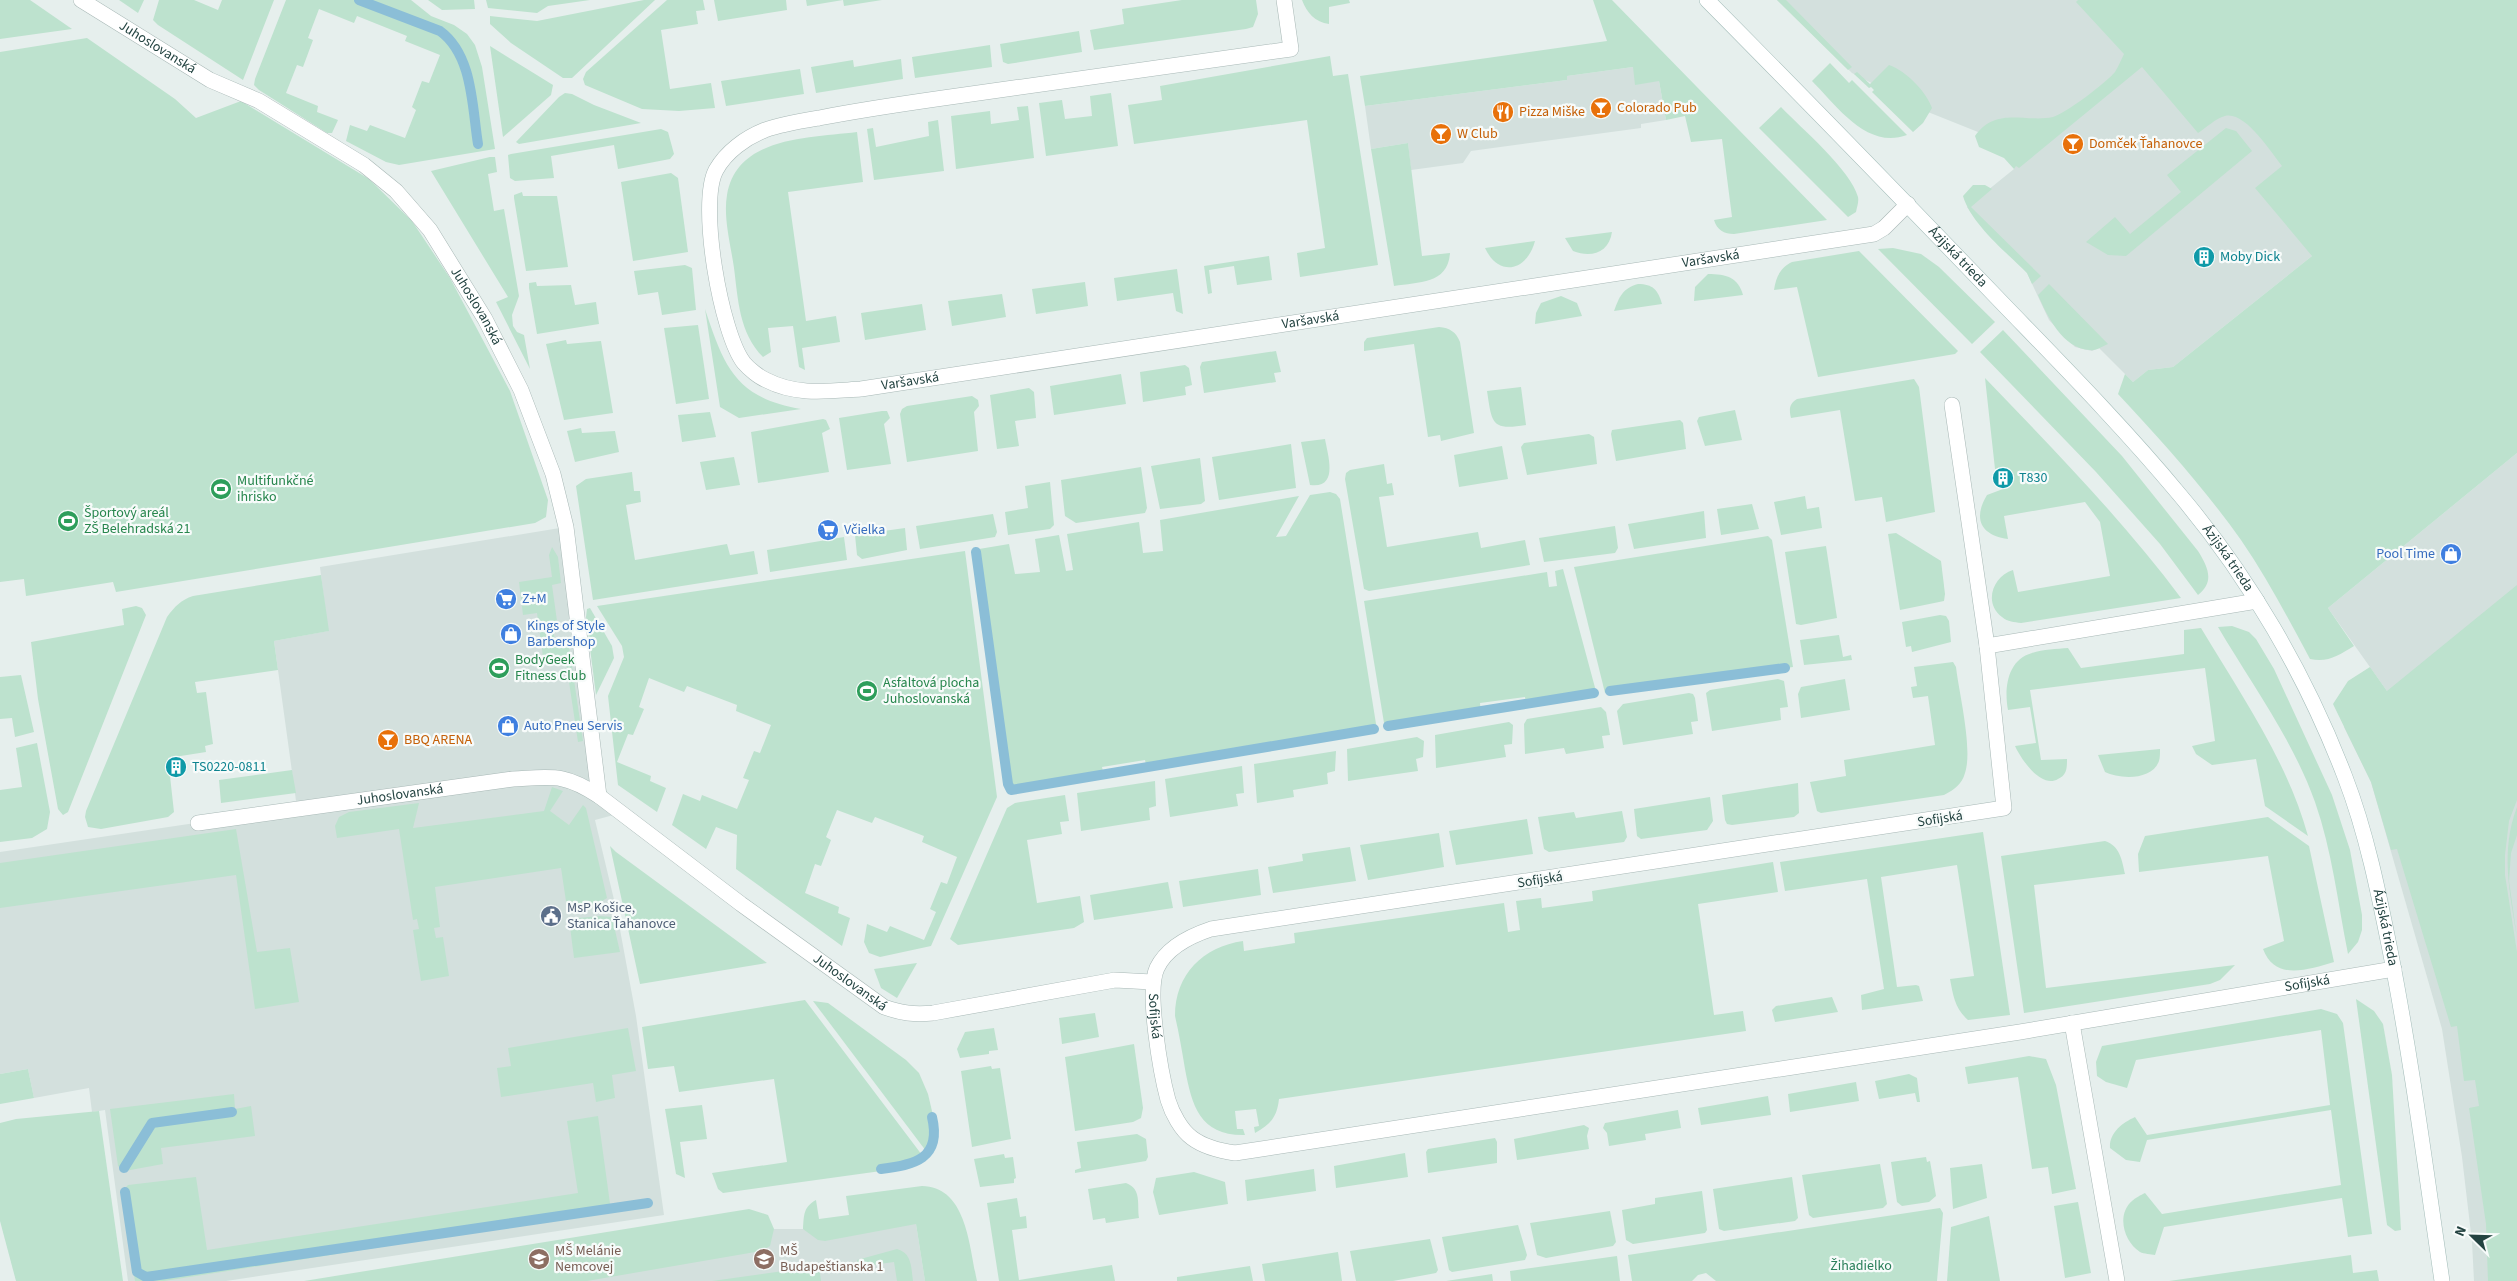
<svg xmlns="http://www.w3.org/2000/svg" width="2517" height="1281" viewBox="0 0 2517 1281" font-family="'Source Sans 3',sans-serif">
<style>
.built{fill:#d3e0dd}
.green{fill:#bde2ce}
.lines{fill:none;stroke-linecap:round;stroke-linejoin:round}
.stream{stroke:#8bbed7;stroke-width:10}
.street-casing{stroke:#a8b8b6;stroke-width:16}
.secondary-casing{stroke:#a3bcb9;stroke-width:16}
.street{stroke:#fff;stroke-width:15}
.secondary{stroke:#fff;stroke-width:15}
.labels{text-anchor:middle;dominant-baseline:central;stroke-width:4.5;stroke-linejoin:round;paint-order:stroke}
.street-label{font-size:14px;fill:#234341;stroke:#f7fbfa}
.food-label{font-size:14px;fill:#c56008;stroke:#f7fbfa;text-anchor:start}
.culture-label{font-size:14px;fill:#0d838f;stroke:#f7fbfa;text-anchor:start}
.leisure-label{font-size:14px;fill:#27864d;stroke:#f7fbfa;text-anchor:start}
.shop-label{font-size:14px;fill:#366cbe;stroke:#f7fbfa;text-anchor:start}
.service-label{font-size:14px;fill:#4e5e75;stroke:#f7fbfa;text-anchor:start}
.education-label{font-size:14px;fill:#785e54;stroke:#f7fbfa;text-anchor:start}
.park-label{font-size:14px;fill:#297e59;stroke:#f7fbfa}
</style>
<rect width="100%" height="100%" fill="#e6efed"/>
<!-- built -->
<g class="built">
<polygon points="1777,0 2083,0 2277,45 2312,256 2173,367 2148,370 2133,382 2099,348 2092,351 2075,347 2049,320 2027,273 1977,221 1967,207 2014,169 2016,157 1978,132 1928,112 1852,73"/>
<polygon points="1633,67 1659,81 1666,120 1641,124 1641,128 1471,151 1463,163 1411,170 1408,143 1371,149 1365,106 1567,80 1567,76"/>
<polygon points="2517,453 2517,1281 2474,1281 2472,1242 2462,1157 2442,1029 2371,782 2344,727 2387,691 2328,608"/>
<polygon points="566,527 599,795 621,813 595,820 616,908 636,1016 664,1215 226,1281 128,1281 105,1110 92,1112 89,1088 34,1098 28,1069 0,1074 0,852 297,808 274,641 328,631 320,567"/>
<polygon points="908,1212 916,1224 925,1281 337,1281 749,1213 774,1229 803,1229"/>
</g>
<!-- green -->
<g class="green">
<polygon points="0,0 30,0 72,29 0,39"/>
<polygon points="119,0 144,0 138,13"/>
<polygon points="159,0 194,0 218,10 222,0 274,0 243,80 158,25 153,20"/>
<polygon points="286,0 411,0 431,16 454,25 467,34 475,45 482,67 495,149 399,165 386,162 346,141 350,125 367,131 370,125 405,138 416,110 412,107 422,81 429,83 440,55 405,41 407,36 357,16 354,23 319,9 308,38 313,40 303,67 297,65 286,93 318,106 317,112 338,120 332,133 327,133 259,90 254,85 255,79"/>
<polygon points="428,0 474,0 475,9 442,10"/>
<polygon points="486,0 590,0 548,6 537,13 488,8"/>
<polygon points="644,0 655,0 572,78 563,78 511,43 490,24 490,16 537,21"/>
<polygon points="667,0 703,0 705,10 696,11 698,24 661,30 670,89 711,83 715,108 679,111 642,109 585,85 583,79 586,72"/>
<polygon points="714,0 786,0 787,10 718,21"/>
<polygon points="806,0 882,0 844,6 843,0 807,6"/>
<polygon points="1182,0 1256,0 1258,14 1253,27 1246,29 1101,49 1094,50 1090,30 1124,24 1122,9"/>
<path d="M1302 0H1349L1350 3 1329 7V24C1315 22 1307 13 1302 0Z"/>
<path d="M1593 0H1612L1827 220 1734 234C1724 234 1717 230 1714 220L1732 217 1722 139 1691 142 1685 116 1666 120 1659 81 1635 85 1633 67 1567 76V80L1365 106 1360 76 1607 41Z"/>
<polygon points="1777,0 1786,0 1852,67 1848,70"/>
<path d="M2078 0H2517V453L2328 608 2354 646C2339 655 2328 663 2310 659 2288 618 2267 578 2241 540 2204 488 2162 441 2118 394L2125 374 2133 382 2148 370 2173 367 2312 256 2255 188 2282 166C2270 151 2245 111 2225 116 2215 119 2207 127 2198 133L2142 67 2019 168 2016 166 2014 169 2004 158 1979 147 1975 136C1996 106 2025 123 2053 117 2065 114 2107 82 2115 72 2118 67 2121 60 2124 54L2076 2Z"/>
<polygon points="1079,31 1082,52 1008,64 1003,62 1000,44"/>
<polygon points="87,38 175,99 196,118 241,101 369,179 412,221 450,278 510,391 548,500 546,517 535,523 116,592 113,582 26,596 24,579 0,582 0,52"/>
<polygon points="990,45 992,67 915,78 912,57"/>
<polygon points="490,46 553,85 551,95 503,137"/>
<polygon points="1330,56 1333,76 1348,74 1378,265 1300,277 1297,253 1325,248 1307,120 1134,144 1128,105 1162,100 1160,86"/>
<polygon points="901,59 903,79 816,93 811,67 853,60 854,67"/>
<path d="M1830 63 1849 83 1852 80 1907 135C1867 150 1837 106 1812 81Z"/>
<path d="M1889 65C1906 71 1926 91 1932 108L1923 123 1913 132 1872 92 1874 90 1871 87 1869 88 1854 74 1857 72 1870 84Z"/>
<polygon points="800,69 804,94 726,106 721,81"/>
<polygon points="565,93 572,94 594,105 641,123 519,144 516,142 559,97"/>
<polygon points="1111,93 1118,146 1046,156 1039,103 1062,100 1065,119 1092,116 1090,96"/>
<polygon points="1028,106 1034,158 956,169 951,116 990,111 991,124 1019,120 1017,107"/>
<path d="M1781 107C1801 128 1851 170 1858 197 1859 202 1857 207 1856 212L1848 217 1759 128Z"/>
<polygon points="938,120 944,171 874,180 867,129 873,128 876,147 929,136 928,122"/>
<polygon points="2226,128 2236,131 2252,151 2126,256 2108,255 2086,242 2115,217 2130,234 2181,192 2167,175"/>
<polygon points="661,129 668,132 674,154 670,159 618,169 614,145 551,156 554,178 515,181 510,178 508,155 511,154"/>
<path d="M857 132 863 182 788 192 806 321 836 316 840 342 802 348 805 370 799 367 793 326 768 328 771 352 763 357C739 333 738 299 734 268 731 246 723 218 727 195 737 136 810 138 857 132Z"/>
<path d="M1408 143 1422 256 1450 253C1448 284 1419 282 1394 286L1371 149Z"/>
<polygon points="490,157 495,157 497,172 488,174 494,211 504,209 519,296 512,315 513,326 517,332 524,335 530,369 496,302 508,297 431,171"/>
<polygon points="671,173 678,178 688,252 633,261 621,182"/>
<path d="M1973 185H1985L1992 189 1971 207 2041 276 2032 284 2027 273C2007 253 1971 224 1963 196Z"/>
<polygon points="522,192 523,196 557,196 568,267 526,271 514,198 514,195"/>
<path d="M1612 232C1609 253 1591 258 1573 251L1565 238Z"/>
<path d="M1535 241C1527 271 1499 278 1485 248Z"/>
<polygon points="1893,248 1921,254 1939,267 1995,322 1972,344 1878,249"/>
<path d="M1859 251 1958 351 1955 354 1818 377 1797 287 1774 290C1776 277 1780 268 1792 262Z"/>
<polygon points="1269,256 1272,280 1237,285 1234,266 1209,270 1212,293 1208,294 1204,266"/>
<polygon points="685,265 692,268 696,310 662,315 658,292 638,295 634,271"/>
<polygon points="1177,269 1183,314 1176,311 1173,293 1117,301 1114,278"/>
<path d="M1708 274C1726 274 1738 277 1743 295L1694 301 1695 287Z"/>
<polygon points="536,282 537,286 571,285 575,305 596,302 599,324 537,334 529,288 529,283"/>
<polygon points="1085,282 1088,306 1036,314 1032,289"/>
<path d="M1638 284C1653 284 1658 290 1662 304L1614 311C1619 297 1623 288 1638 284Z"/>
<path d="M2049 284 2108 344C2103 346 2096 351 2090 350 2063 349 2047 316 2038 295Z"/>
<polygon points="1002,294 1006,317 952,326 948,301"/>
<polygon points="1561,296 1577,303 1582,316 1535,324 1536,313 1541,303"/>
<polygon points="922,304 926,330 865,340 861,313"/>
<path d="M705 309C724 367 736 398 801 409L739 418 720 407Z"/>
<polygon points="698,325 709,399 676,404 664,328"/>
<path d="M1439 327C1450 328 1456 332 1460 342L1474 433 1441 441 1440 435 1428 437 1414 344 1364 351V342L1367 338Z"/>
<path d="M2003 330 2122 456 2198 551C2208 567 2215 582 2198 595L2160 544 2096 472 1980 352Z"/>
<polygon points="566,340 567,344 601,341 613,413 564,420 546,344"/>
<polygon points="1276,351 1281,372 1274,373 1276,382 1204,393 1200,367 1202,362"/>
<polygon points="1185,365 1189,368 1192,385 1185,387 1186,395 1143,402 1140,372"/>
<polygon points="1121,374 1126,404 1054,415 1050,386"/>
<path d="M1985 378C2053 449 2122 519 2181 598L2021 623C2014 622 2008 622 2002 617 1983 603 1993 576 2013 570L2018 592 2110 576 2100 522 2085 502 2004 516 2008 539C1980 535 1973 518 1987 495L2011 486 2008 468 1995 469Z"/>
<path d="M1914 379 1919 387 1935 512 1886 522 1882 497 1855 501 1840 410 1791 418C1789 409 1789 404 1797 399Z"/>
<path d="M1521 387 1526 425C1491 431 1492 423 1487 391Z"/>
<polygon points="1029,388 1034,392 1036,418 1015,421 1019,446 997,449 990,395"/>
<polygon points="972,396 978,400 979,406 974,412 978,451 907,462 900,414 902,409 907,406"/>
<polygon points="1735,410 1742,440 1705,446 1697,421 1699,417"/>
<polygon points="882,411 887,411 890,418 884,424 891,464 847,470 839,418"/>
<polygon points="710,412 716,437 682,442 678,415"/>
<polygon points="823,419 826,420 830,429 822,433 829,472 758,483 751,432"/>
<polygon points="1680,420 1683,423 1686,449 1616,461 1611,434 1612,430"/>
<polygon points="581,428 582,433 615,431 619,452 575,462 567,431"/>
<polygon points="1589,434 1594,437 1597,464 1527,475 1521,447 1524,443"/>
<path d="M1325 439C1328 456 1339 489 1310 485L1301 442Z"/>
<polygon points="1291,444 1296,488 1219,500 1212,457"/>
<polygon points="1502,446 1508,479 1459,487 1454,455"/>
<polygon points="734,457 740,485 706,490 700,462"/>
<polygon points="1200,458 1205,501 1201,504 1160,509 1151,466"/>
<polygon points="1384,464 1387,484 1392,483 1394,495 1379,497 1387,547 1478,532 1481,548 1525,540 1530,565 1369,591 1364,589 1345,479 1346,473 1350,470"/>
<polygon points="1141,467 1147,508 1145,513 1076,523 1065,516 1061,480"/>
<polygon points="632,472 634,491 640,491 641,502 626,505 635,560 727,544 730,555 754,551 758,574 593,600 576,486 586,479"/>
<polygon points="1050,482 1054,525 1050,529 1008,535 1005,512 1028,508 1025,486"/>
<polygon points="1330,492 1336,494 1340,499 1377,730 1147,769 1145,760 1102,767 1104,776 1012,792 1007,790 973,550 1009,544 1015,574 1040,572 1035,539 1059,535 1066,571 1073,570 1067,534 1139,522 1143,553 1163,551 1160,520 1299,496 1276,537 1286,536 1310,495"/>
<polygon points="1805,496 1807,509 1819,507 1822,528 1781,535 1774,502"/>
<polygon points="1752,504 1759,529 1721,535 1717,509"/>
<polygon points="1704,511 1706,538 1634,549 1628,524"/>
<polygon points="993,514 997,532 995,537 920,549 916,526"/>
<polygon points="1615,526 1618,548 1615,553 1544,562 1539,538"/>
<polygon points="905,528 907,550 862,559 857,555 855,535"/>
<polygon points="1896,533 1941,561 1945,594 1944,601 1900,610 1888,534"/>
<polygon points="1768,536 1772,540 1793,667 1605,693 1574,567"/>
<polygon points="844,537 847,560 770,572 767,550"/>
<polygon points="1826,546 1837,618 1801,625 1796,624 1785,552"/>
<polygon points="552,547 558,557 561,583 552,585 557,621 552,622 556,647 569,646 583,741 578,742 566,662 544,664 537,613 523,615 519,582 552,577 549,555"/>
<polygon points="965,551 997,797 931,946 880,957 869,953 864,942 867,924 887,932 890,926 924,940 936,912 930,909 941,882 947,884 957,857 922,842 924,836 875,817 872,823 837,810 826,837 831,840 821,866 815,864 805,893 839,907 838,913 850,918 842,946 736,869 737,835 716,827 706,849 672,825 683,794 700,801 702,795 737,809 749,780 743,778 754,751 760,753 771,725 736,711 737,705 687,686 684,692 649,678 639,707 644,709 633,735 628,734 617,762 651,776 650,781 666,788 657,812 618,785 608,696 624,657 622,646 597,606"/>
<polygon points="1563,569 1597,695 1526,706 1525,697 1480,703 1481,714 1385,729 1364,601 1547,572 1549,587 1557,586 1555,571"/>
<path d="M321 575 329 631 274 641 278 670 195 682 197 693 206 692 213 744 205 746 206 752 168 758 174 812 168 817 101 829 88 827 85 817 86 811 167 617C175 606 181 600 193 596Z"/>
<polygon points="2517,585 2517,800 2509,821 2505,855 2505,875 2517,952 2517,1281 2488,1281 2486,1224 2469,1108 2479,1106 2475,1080 2464,1081 2457,1026 2451,1027 2397,849 2391,850 2371,782 2333,704 2348,681 2370,667 2387,691"/>
<polygon points="136,606 142,608 146,615 68,812 63,815 58,809 38,699 31,642 124,625 122,609"/>
<polygon points="590,608 612,646 614,658 596,695 586,617 587,609"/>
<polygon points="1940,615 1946,616 1949,621 1951,642 1912,652 1911,646 1906,647 1902,622"/>
<path d="M2232 626 2249 632 2256 639 2274 669 2332 795 2350 850 2362 915V930L2358 942 2348 954C2338 904 2332 850 2315 802 2293 740 2251 683 2218 627Z"/>
<path d="M2201 628C2241 695 2287 760 2308 836L2265 806 2256 759 2212 765 2196 754 2192 746 2215 741 2205 668 2030 690 2041 760 2067 759C2067 768 2067 775 2058 779 2041 789 2021 759 2015 746L2036 743 2030 707 2008 710C2004 689 2007 660 2032 653 2043 649 2057 649 2068 648L2081 668 2184 654V630Z"/>
<polygon points="1839,635 1843,657 1851,655 1852,660 1804,665 1800,640"/>
<path d="M1953 662 1956 667C1959 693 1973 749 1965 773 1962 784 1954 790 1944 795L1821 813 1817 811 1810 782 1846 776 1844 760 1935 745 1928 696 1913 698 1911 687 1917 686 1914 667Z"/>
<polygon points="21,675 34,732 15,737 12,718 0,719 0,677"/>
<polygon points="1778,679 1784,681 1788,707 1780,708 1781,720 1712,731 1706,693 1710,690"/>
<polygon points="1845,679 1850,710 1801,718 1798,694 1801,687"/>
<polygon points="1689,693 1693,694 1695,698 1698,721 1691,722 1693,734 1623,745 1617,711 1623,704"/>
<polygon points="1601,707 1606,712 1610,735 1602,736 1604,748 1566,754 1564,748 1525,754 1524,724 1527,719"/>
<polygon points="1509,722 1513,725 1512,744 1504,745 1506,757 1436,768 1435,735"/>
<polygon points="1417,737 1424,741 1423,757 1416,759 1418,771 1348,781 1347,749"/>
<polygon points="37,743 50,812 47,829 32,838 0,842 0,790 22,787 16,748"/>
<path d="M2160 749C2160 752 2160 758 2159 761 2152 781 2119 779 2105 772L2098 755Z"/>
<polygon points="1336,751 1335,771 1327,773 1328,784 1293,790 1294,797 1257,803 1254,764"/>
<polygon points="1242,766 1244,793 1236,794 1238,806 1170,817 1165,779"/>
<polygon points="292,770 296,793 221,803 219,780"/>
<polygon points="1155,781 1156,806 1149,808 1150,820 1081,831 1077,793"/>
<polygon points="1798,783 1799,813 1794,817 1732,825 1727,824 1725,820 1722,795"/>
<polygon points="552,787 563,791 550,811 569,825 583,805 586,808 607,898 597,904 567,908 561,868 435,887 440,927 434,928 436,938 443,937 449,976 421,981 413,930 419,929 417,919 413,920 399,829 337,838 335,826 339,817 349,812 419,803 413,828 544,811"/>
<polygon points="1065,795 1069,821 1060,822 1062,834 1027,840 1037,903 1080,896 1084,922 1074,928 958,945 950,939 1007,808 1015,803"/>
<polygon points="1710,797 1713,821 1707,830 1641,839 1637,836 1634,809"/>
<path d="M2517 807V835L2511 853 2509 881 2517 938C2510 893 2500 851 2517 807Z"/>
<polygon points="1622,811 1627,837 1624,842 1549,852 1544,849 1538,817 1574,812 1576,818"/>
<path d="M2268 817 2309 846 2334 962C2307 970 2275 981 2263 949L2284 941 2268 856 2139 872 2138 854 2145 836Z"/>
<polygon points="1527,819 1533,854 1456,865 1449,831"/>
<polygon points="236,829 257,952 290,948 299,1002 255,1009 236,875 0,908 0,863"/>
<path d="M1983 832 2010 1015 1968 1020C1955 1009 1953 995 1950 979L1974 976 1957 865 1881 877 1897 987 1916 985 1919 986 1923 1001 1862 1010 1861 995 1884 989 1867 879 1785 891 1780 862Z"/>
<polygon points="1439,833 1444,867 1368,880 1360,845"/>
<path d="M2105 841C2120 846 2122 860 2125 874L2034 885 2046 988 2235 965 2220 980 2210 984 2024 1013 2001 856Z"/>
<polygon points="610,846 616,852 767,963 640,984"/>
<polygon points="1350,847 1356,881 1273,893 1268,867 1303,861 1302,854"/>
<path d="M1773 862 1778 892 1698 904 1714 1015 1743 1011 1746 1031 1279 1099C1277 1117 1271 1124 1255 1133L1254 1127 1259 1126 1256 1109 1235 1111 1237 1129H1243L1245 1135C1200 1136 1192 1106 1185 1069 1182 1051 1179 1033 1175 1016 1175 974 1203 947 1243 941L1244 951 1295 943 1294 933 1504 903 1508 932 1520 930 1516 901 1541 898 1542 908 1593 901 1592 891Z"/>
<polygon points="1258,869 1261,895 1183,907 1179,881"/>
<polygon points="1168,882 1173,908 1094,920 1090,895"/>
<polygon points="599,916 612,917 620,952 574,958 569,919"/>
<polygon points="917,963 897,998 881,988 874,969"/>
<polygon points="1832,997 1838,1012 1775,1022 1772,1010 1776,1006"/>
<polygon points="2356,999 2374,1011 2383,1024 2392,1075 2401,1230 2395,1231 2387,1225"/>
<polygon points="805,1000 925,1159 920,1164 910,1167 723,1193 718,1189 712,1173 787,1162 774,1079 679,1092 674,1066 648,1069 642,1027"/>
<polygon points="813,1001 828,1003 906,1060 919,1073 928,1094 935,1124 934,1145 929,1155"/>
<path d="M2321 1009 2337 1014 2343 1023 2372 1234 2348 1237 2342 1198 2164 1227 2155 1255C2151 1254 2144 1254 2140 1252 2124 1242 2116 1215 2132 1201 2135 1198 2141 1195 2145 1193L2162 1214 2341 1185 2331 1110 2147 1140 2140 1162 2126 1160 2110 1148C2109 1133 2122 1123 2135 1117L2147 1135 2330 1105 2321 1030 2136 1060 2127 1088 2106 1082 2097 1076 2096 1062 2102 1046Z"/>
<polygon points="1095,1013 1099,1037 1062,1044 1059,1018"/>
<polygon points="628,1028 636,1071 612,1075 615,1098 596,1102 593,1083 501,1097 497,1068 511,1066 508,1048"/>
<polygon points="994,1028 998,1050 989,1051 989,1054 960,1058 957,1049 965,1032"/>
<polygon points="1134,1044 1143,1108 1141,1118 1133,1122 1075,1131 1065,1057"/>
<polygon points="2029,1056 2046,1059 2056,1085 2076,1189 2052,1194 2048,1167 2032,1169 2018,1077 1968,1084 1965,1067"/>
<polygon points="991,1066 992,1069 1000,1068 1011,1139 972,1147 961,1071"/>
<polygon points="28,1069 34,1098 0,1104 0,1074"/>
<polygon points="1909,1074 1917,1078 1920,1102 1917,1102 1915,1093 1879,1099 1875,1081"/>
<polygon points="1856,1082 1859,1101 1790,1112 1788,1094"/>
<polygon points="234,1094 235,1109 251,1106 255,1136 161,1148 163,1164 125,1171 118,1166 110,1109"/>
<polygon points="1768,1096 1771,1115 1701,1125 1698,1108"/>
<polygon points="702,1105 707,1139 680,1142 685,1178 676,1174 665,1109"/>
<polygon points="1678,1110 1681,1128 1645,1134 1646,1140 1609,1146 1607,1133 1603,1128 1605,1123"/>
<polygon points="99,1111 123,1281 16,1281 0,1221 0,1123 16,1119"/>
<polygon points="598,1116 611,1211 164,1281 135,1281 121,1192 128,1185 196,1177 207,1250 578,1193 567,1121"/>
<polygon points="1584,1125 1589,1128 1587,1136 1589,1149 1517,1160 1514,1139"/>
<polygon points="1137,1134 1146,1139 1148,1157 1146,1161 1075,1173 1075,1170 1081,1168 1077,1142"/>
<polygon points="1495,1138 1497,1142 1497,1163 1428,1173 1426,1152 1428,1149"/>
<polygon points="1405,1153 1408,1177 1336,1188 1334,1166"/>
<polygon points="1004,1154 1005,1158 1013,1157 1016,1178 1014,1179 1014,1183 980,1187 974,1159"/>
<polygon points="1926,1157 1927,1162 1930,1161 1936,1196 1929,1202 1902,1206 1897,1202 1891,1162"/>
<polygon points="1880,1164 1887,1204 1883,1208 1813,1218 1809,1215 1802,1175"/>
<polygon points="1982,1164 1987,1198 1953,1209 1950,1168"/>
<polygon points="1314,1169 1316,1191 1247,1201 1245,1180"/>
<polygon points="1194,1172 1225,1182 1228,1204 1159,1215 1153,1192 1156,1178"/>
<polygon points="1792,1177 1798,1218 1795,1221 1724,1231 1719,1229 1713,1189"/>
<path d="M1126 1183C1142 1189 1137 1204 1139 1218L1106 1223 1105 1218 1093 1220 1088 1189Z"/>
<path d="M922 1186C967 1187 969 1246 977 1281H925L916 1224 825 1241 818 1240 803 1229C804 1216 803 1207 816 1200L819 1219 849 1215 846 1196Z"/>
<polygon points="1702,1191 1707,1230 1705,1233 1633,1244 1626,1240 1622,1210 1655,1204 1655,1198"/>
<polygon points="1017,1198 1020,1217 1026,1216 1027,1228 1012,1230 1019,1280 1112,1265 1115,1281 999,1281 987,1203"/>
<polygon points="2078,1202 2091,1273 2065,1278 2054,1206"/>
<polygon points="1940,1208 1943,1213 1937,1281 1716,1281 1706,1273 1698,1275 1692,1281 1632,1281 1628,1255"/>
<polygon points="749,1209 768,1215 774,1229 770,1246 761,1251 587,1281 304,1281"/>
<polygon points="1610,1211 1616,1242 1613,1246 1546,1258 1537,1255 1530,1223"/>
<polygon points="1989,1216 2000,1281 1947,1281 1951,1227"/>
<polygon points="1518,1225 1527,1255 1525,1260 1452,1272 1449,1270 1442,1237"/>
<polygon points="1430,1239 1438,1270 1436,1273 1393,1281 1356,1281 1350,1251"/>
<path d="M897 1249C912 1253 911 1267 913 1281H897L894 1262 858 1267 857 1260Z"/>
<polygon points="1338,1252 1342,1281 1265,1281 1262,1264"/>
<polygon points="2351,1255 2353,1273 2377,1270 2379,1281 2169,1281"/>
<polygon points="1617,1256 1620,1281 1511,1281 1510,1271"/>
<polygon points="819,1266 821,1281 711,1281 712,1281"/>
<polygon points="1250,1266 1253,1281 1177,1281 1177,1277"/>
<polygon points="1492,1274 1493,1281 1446,1281"/>
</g>
<g class="lines">
<!-- stream -->
<g class="stream">
<path d="M359 0 440 31C473 55 472 107 478 144"/>
<polyline points="976,552 1008,784 1011,790 1374,729"/>
<polyline points="1610,691 1785,668"/>
<polyline points="1388,726 1594,693"/>
<polyline points="124,1168 152,1123 232,1112"/>
<path d="M881 1169C914 1165 942 1159 932 1117"/>
<polyline points="125,1192 137,1272 146,1277 648,1203"/>
</g>
<!-- street casing -->
<g class="street-casing">
<g id="street">
<path id="s1" d="M81 0 210 80 259 101 364 165 396 191 430 230 485 319 521 390 553 474 566 527 599 796"/>
<path id="s2" d="M1284 0 1291 49C1175 65 1059 81 943 98 901 104 860 110 819 118 801 121 782 124 765 130 745 138 726 152 716 170 698 203 721 334 744 363 749 369 759 377 766 380 797 396 828 391 861 389L1874 234 1884 228 1908 204"/>
<polyline points="1952,405 1987,646"/>
<path id="s3" d="M2257 601 1987 646 2004 808 1211 929C1190 936 1167 947 1157 968 1146 991 1161 1074 1168 1100 1172 1113 1181 1130 1192 1138 1204 1147 1221 1151 1235 1153L2020 1032 2394 969"/>
<path id="s4" d="M198 823 513 779C553 777 564 773 599 796L741 904 884 1007C901 1013 914 1015 933 1013L1115 980 1152 982"/>
<polyline points="2072,1023 2117,1281"/>
</g>
</g>
<!-- secondary casing -->
<g class="secondary-casing">
<g id="secondary">
<path id="s5" d="M1707 0C1808 102 1908 205 2007 308 2066 369 2125 429 2179 494 2249 577 2306 675 2345 777 2367 834 2379 895 2391 955 2412 1063 2426 1172 2442 1281"/>
</g>
</g>
<!-- street -->
<use href="#street" class="street"/>
<!-- secondary -->
<use href="#secondary" class="secondary"/>
</g>
<!-- icons -->
<defs>
<g id="bar-disc" transform="scale(1.125)"><circle r="9.5" fill="#e8710a" stroke="#f7fbfa"/><path d="M-6-5H6L.8 .8V4.5H3.5V6h-7V4.5H-.8V.8Z" fill="#fff"/></g>
<g id="restaurant-disc" transform="scale(1.125)"><circle r="9.5" fill="#e8710a" stroke="#f7fbfa"/><path d="M-5-6h1v4h1v-4h1v4h1v-4h1v5L-1.5 .5V6h-2V.5L-5-1ZM5-6V6H3V1.5H1.5Q1.5-4 5-6Z" fill="#fff"/></g>
<g id="building-disc" transform="scale(1.125)"><circle r="9.5" fill="#0f9aa8" stroke="#f7fbfa"/><path d="M-4-6H4V6H1V3H-1V6H-4ZM-2.5-4.3h1.7v1.8h-1.7ZM.8-4.3h1.7v1.8H.8ZM-2.5-1h1.7V.8h-1.7ZM.8-1h1.7V.8H.8Z" fill="#fff"/></g>
<g id="stadium-disc" transform="scale(1.125)"><circle r="9.5" fill="#2e9e5b" stroke="#f7fbfa"/><path d="M0-5a6.5 5 0 1 0 0 10a6.5 5 0 1 0 0-10ZM-3.5-1.8h7v3.6h-7Z" fill="#fff"/></g>
<g id="supermarket-disc" transform="scale(1.125)"><circle r="9.5" fill="#3f7fe0" stroke="#f7fbfa"/><path d="M-6-5.5h2.5l.6 2H6L4.5 2H-2.5L-4.4-4H-6ZM-1.5 3.2a1.3 1.3 0 1 0 .1 0ZM3 3.2a1.3 1.3 0 1 0 .1 0Z" fill="#fff"/></g>
<g id="shop-disc" transform="scale(1.125)"><circle r="9.5" fill="#3f7fe0" stroke="#f7fbfa"/><path d="M-5-2.5h2.3a2.7 3.5 0 0 1 5.4 0H5L5.5 6h-11ZM-1.5-2.5h3a1.5 2.3 0 0 0-3 0Z" fill="#fff"/></g>
<g id="civic-disc" transform="scale(1.125)"><circle r="9.5" fill="#5c6f8a" stroke="#f7fbfa"/><path d="M-.6-6.5H3V-4.5H.6V-3L4-1V1h2V6H-6V1h2V-1L-.6-3ZM-1.2 2.5V6h2.4V2.5Z" fill="#fff"/></g>
<g id="school-disc" transform="scale(1.125)"><circle r="9.5" fill="#8d6e63" stroke="#f7fbfa"/><path d="M0-5L7-2L0 1L-7-2ZM-4 1L0 2.5L4 1V4Q0 6-4 4Z" fill="#fff"/></g>
</defs>
<g fill-rule="evenodd">
<use href="#bar-disc" x="1601" y="108"/>
<use href="#restaurant-disc" x="1503" y="112"/>
<use href="#bar-disc" x="1441" y="134"/>
<use href="#bar-disc" x="2073" y="144"/>
<use href="#building-disc" x="2204" y="257"/>
<use href="#building-disc" x="2003" y="478"/>
<use href="#stadium-disc" x="221" y="489"/>
<use href="#stadium-disc" x="68" y="521"/>
<use href="#supermarket-disc" x="828" y="530"/>
<use href="#shop-disc" x="2451" y="554"/>
<use href="#supermarket-disc" x="506" y="599"/>
<use href="#shop-disc" x="511" y="634"/>
<use href="#stadium-disc" x="499" y="668"/>
<use href="#stadium-disc" x="867" y="691"/>
<use href="#shop-disc" x="508" y="726"/>
<use href="#bar-disc" x="388" y="740"/>
<use href="#building-disc" x="176" y="767"/>
<use href="#civic-disc" x="551" y="916"/>
<use href="#school-disc" x="539" y="1259"/>
<use href="#school-disc" x="764" y="1259"/>
</g>
<g class="labels">
<!-- street labels -->
<g class="street-label">
<text stroke="none"><textPath href="#s1" startOffset="90">Juhoslovanská</textPath></text>
<text stroke="none"><textPath href="#s5" startOffset="359">Ázijská trieda</textPath></text>
<text stroke="none"><textPath href="#s2" startOffset="1830">Varšavská</textPath></text>
<text stroke="none"><textPath href="#s1" startOffset="510">Juhoslovanská</textPath></text>
<text stroke="none"><textPath href="#s2" startOffset="1425">Varšavská</textPath></text>
<text stroke="none"><textPath href="#s2" startOffset="1020">Varšavská</textPath></text>
<text stroke="none"><textPath href="#s5" startOffset="764">Ázijská trieda</textPath></text>
<text stroke="none"><textPath href="#s4" startOffset="204">Juhoslovanská</textPath></text>
<text transform="translate(1940 819) rotate(-9)">Sofijská</text>
<text transform="translate(1540 880) rotate(-9)">Sofijská</text>
<text stroke="none"><textPath href="#s5" startOffset="1169">Ázijská trieda</textPath></text>
<text stroke="none"><textPath href="#s4" startOffset="721">Juhoslovanská</textPath></text>
<text stroke="none"><textPath href="#s3" startOffset="2618">Sofijská</textPath></text>
<text stroke="none"><textPath href="#s3" startOffset="1356">Sofijská</textPath></text>
</g>
<!-- food labels -->
<g class="food-label">
<text x="1617" y="108">Colorado Pub</text>
<text x="1519" y="112">Pizza Miške</text>
<text x="1457" y="134">W Club</text>
<text x="2089" y="144">Domček Ťahanovce</text>
<text x="404" y="740">BBQ ARENA</text>
</g>
<!-- culture labels -->
<g class="culture-label">
<text x="2220" y="257">Moby Dick</text>
<text x="2019" y="478">T830</text>
<text x="192" y="767">TS0220-0811</text>
</g>
<!-- leisure labels -->
<g class="leisure-label">
<text x="237" y="481">Multifunkčné<tspan x="237" dy="16">ihrisko</tspan></text>
<text x="84" y="513">Športový areál<tspan x="84" dy="16">ZŠ Belehradská 21</tspan></text>
<text x="515" y="660">BodyGeek<tspan x="515" dy="16">Fitness Club</tspan></text>
<text x="883" y="683">Asfaltová plocha<tspan x="883" dy="16">Juhoslovanská</tspan></text>
</g>
<!-- shop labels -->
<g class="shop-label">
<text x="844" y="530">Včielka</text>
<text x="2435" y="554" text-anchor="end">Pool Time</text>
<text x="522" y="599">Z+M</text>
<text x="527" y="626">Kings of Style<tspan x="527" dy="16">Barbershop</tspan></text>
<text x="524" y="726">Auto Pneu Servis</text>
</g>
<!-- service labels -->
<g class="service-label">
<text x="567" y="908">MsP Košice,<tspan x="567" dy="16">Stanica Ťahanovce</tspan></text>
</g>
<!-- education labels -->
<g class="education-label">
<text x="555" y="1251">MŠ Melánie<tspan x="555" dy="16">Nemcovej</tspan></text>
<text x="780" y="1251">MŠ<tspan x="780" dy="16">Budapeštianska 1</tspan></text>
</g>
<!-- park labels -->
<g class="park-label">
<text x="1861" y="1266">Žihadielko</text>
</g>
</g>
<!-- north arrow -->
<g transform="translate(2472 1236) rotate(293)" stroke="#f7fbfa" stroke-width="4" paint-order="stroke">
<path d="M0-4L9 19L0 12L-9 19Z" fill="#234341"/>
<text y="-8" font-size="14" font-weight="bold" text-anchor="middle" fill="#234341">N</text>
</g>
</svg>
